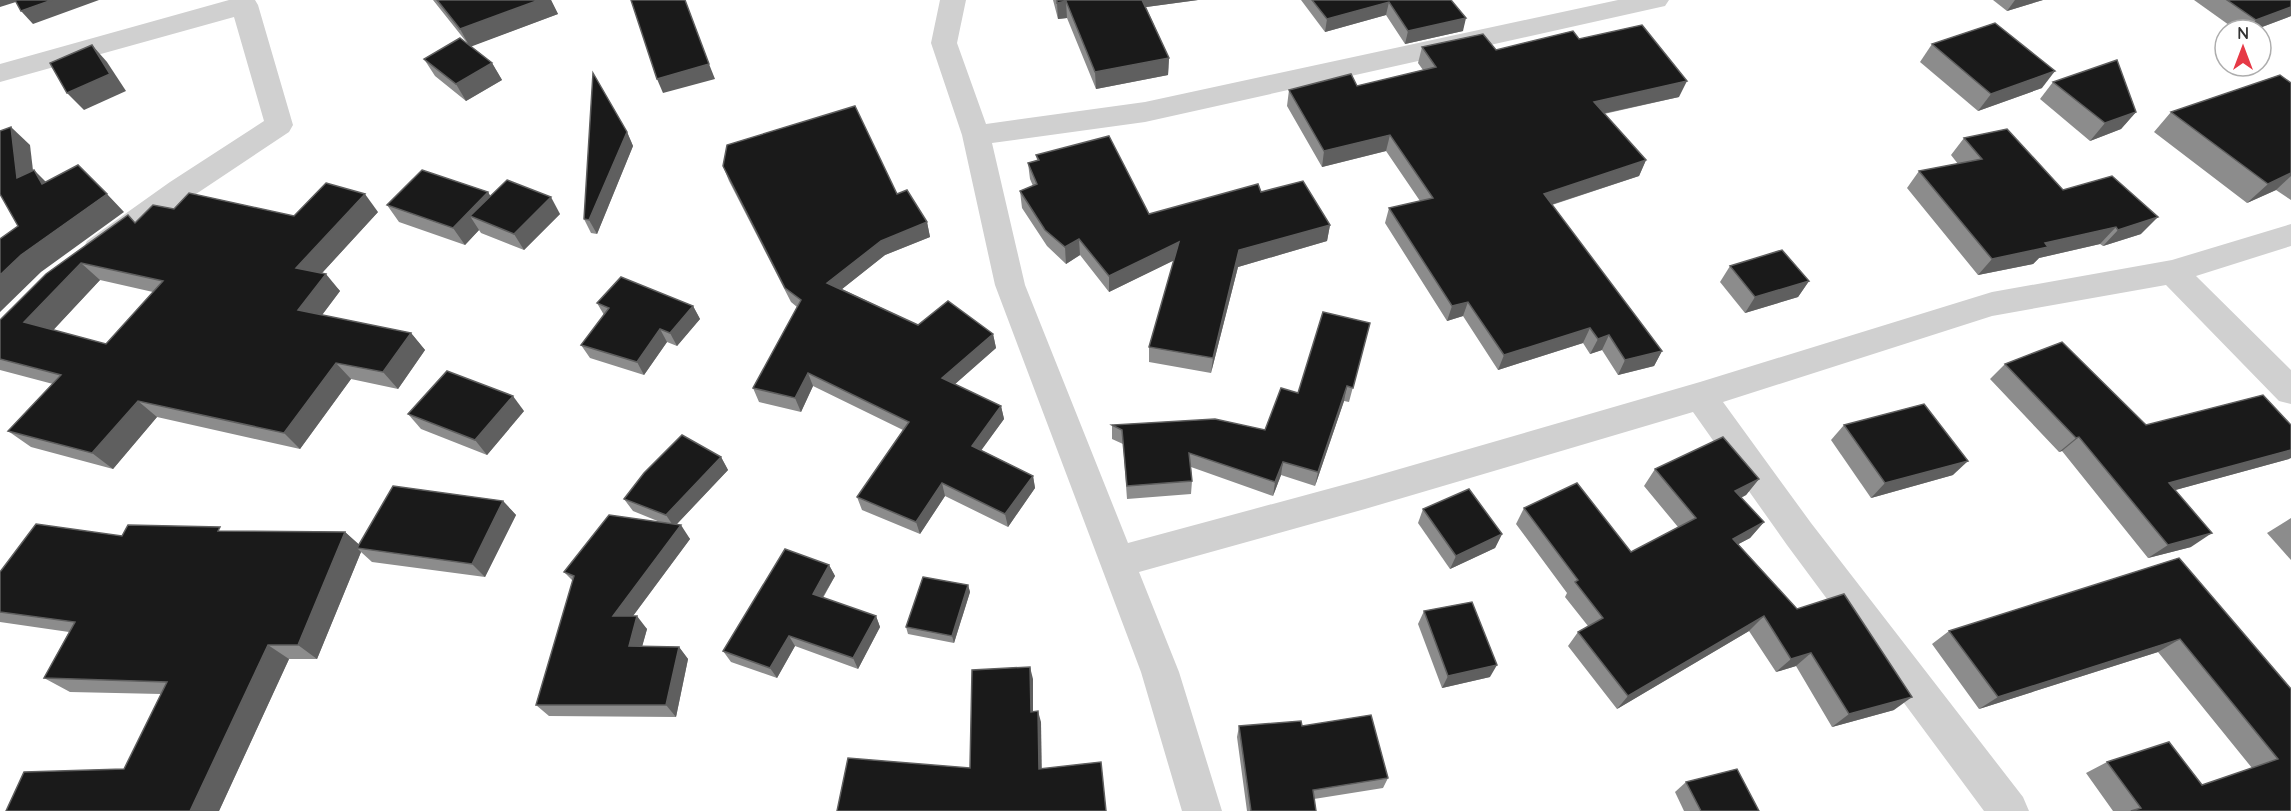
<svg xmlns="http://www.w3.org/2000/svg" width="2291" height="811" viewBox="0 0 2291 811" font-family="Quicksand,sans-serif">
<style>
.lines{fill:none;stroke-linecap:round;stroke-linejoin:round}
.street{fill:#d0d0d0;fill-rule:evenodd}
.wall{fill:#8c8c8c;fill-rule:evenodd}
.shaded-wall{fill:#5f5f5f}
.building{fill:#1a1a1a;stroke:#5f5f5f;stroke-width:1.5;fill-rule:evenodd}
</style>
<rect width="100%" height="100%" fill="#fff"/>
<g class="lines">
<!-- street -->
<g class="street">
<polygon points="229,0 255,0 258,5 293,125 289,132 190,198 109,257 98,260 87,257 83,249 87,241 170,182 264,121 234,17 0,82 0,64"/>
<polygon points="940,0 966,0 957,43 986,124 1145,102 1618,0 1669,0 1665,6 1656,8 1145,122 992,143 1025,285 1128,543 1365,479 1700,382 1992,292 2172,260 2291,224 2291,246 2196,276 2291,370 2291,404 2279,401 2166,285 1992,316 1723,402 1811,523 2023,797 2029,811 1984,811 1787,545 1693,412 1365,509 1139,572 1179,672 1222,811 1182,811 1141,672 995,285 962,135 931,43"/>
</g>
</g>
<!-- wall -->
<g class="wall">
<polygon points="433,0 551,0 558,14 471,46 492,63 502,80 466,101 435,76 424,59 468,44"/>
<polygon points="1053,0 1198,0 1146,7 1169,58 1168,75 1096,89 1067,18 1058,19"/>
<polygon points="1301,0 1451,0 1463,31 1405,44 1386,15 1325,32"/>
<polygon points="1993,0 2043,0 2007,11"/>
<polygon points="2194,0 2291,0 2291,16 2254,30 2236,30"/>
<polygon points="1579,39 1679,97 1604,114 1646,160 1639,176 1552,205 1662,351 1654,366 1618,375 1602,350 1590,354 1583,343 1498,370 1463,316 1447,321 1385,223 1389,208 1420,201 1386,151 1322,167 1287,106 1289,90 1357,86 1423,70 1418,63 1422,47 1496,50"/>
<polygon points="1932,44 2042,88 1978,111 1920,62"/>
<polygon points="2053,82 2136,112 2121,129 2090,141 2040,99"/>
<polygon points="2291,83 2291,200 2276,190 2247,203 2154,132 2171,112"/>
<polygon points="627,132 633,146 597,234 591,233 584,219"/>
<polygon points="1964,138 2063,190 2141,234 2103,246 2100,244 2039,258 2033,264 1978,275 1907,188 1919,171 1958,164 1951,155"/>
<polygon points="1036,155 1149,214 1261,192 1330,225 1327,241 1238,267 1211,373 1149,362 1149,347 1174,260 1109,292 1080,255 1066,264 1047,246 1022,208 1020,191 1033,186 1030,179 1028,163 1037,160"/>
<polygon points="723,166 897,194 927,222 930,237 885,255 842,289 918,325 993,334 996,348 955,384 1001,406 1004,419 981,450 1033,476 1035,488 1008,527 945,496 920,534 862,510 857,497 903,430 813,386 801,412 759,402 753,388 797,307 791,302 729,181"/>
<polygon points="488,192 490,196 560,214 524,250 481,233 479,230 465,245 399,222 387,205"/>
<path d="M174 209 294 216 378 212 322 273 340 291 322 315 411 333 425 350 398 389 351 379 300 449 157 417 113 469 31 447 8 431 53 384 0 370V320L135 223ZM100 280 153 292 106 344 53 330Z"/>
<polygon points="1730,266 1809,281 1798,297 1745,313 1720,282"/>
<polygon points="597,303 693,306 700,319 677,346 667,342 644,375 590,358 581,345 604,315"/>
<polygon points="1370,323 1349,402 1344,401 1315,486 1281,475 1273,496 1191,467 1192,481 1191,494 1127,499 1123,444 1112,439 1112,425 1265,430 1298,393"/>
<polygon points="2005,364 2146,425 2289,459 2175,490 2191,547 2148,558 2062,451 2059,452 1990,379"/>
<polygon points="524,411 487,455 421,429 408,414"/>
<polygon points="1844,425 1953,475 1871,498 1831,440"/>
<polygon points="721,457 728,470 677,524 690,539 633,616 647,629 642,646 679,647 688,659 676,717 549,716 536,705 573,581 564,572 660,522 633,511 624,499"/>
<polygon points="1655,469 1759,479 1746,495 1741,498 1764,522 1750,538 1738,544 1797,609 1894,710 1832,727 1796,666 1776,672 1749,631 1617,709 1568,646 1578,632 1588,626 1565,597 1567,593 1516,524 1524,508 1631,552 1678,527 1644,486"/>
<polygon points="503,501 516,515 485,577 372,562 361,552 317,659 289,659 219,811 6,811 124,769 161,694 70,692 44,678 69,632 0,622 0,572 224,531 345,532 359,545"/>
<polygon points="1423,509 1502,534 1495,548 1450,569 1418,523"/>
<polygon points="2291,518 2291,560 2267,533"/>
<polygon points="2179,558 2291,689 2291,811 2113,811 2086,773 2107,762 2202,785 2252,768 2158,652 1979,709 1932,644 1949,631"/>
<polygon points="829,565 835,576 823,598 876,616 880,627 858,669 795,646 777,678 731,662 723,651"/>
<polygon points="968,585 970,592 954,643 908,634 906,627"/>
<polygon points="1424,611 1490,677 1442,688 1418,624"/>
<polygon points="1239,726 1302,726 1388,778 1383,788 1314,799 1316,811 1247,811 1237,737"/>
<polygon points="1686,782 1759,811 1684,811 1675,792"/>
</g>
<!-- shaded-wall -->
<g class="shaded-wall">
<polygon points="0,0 18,0 19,1 0,7"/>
<polygon points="52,0 99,0 33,24 21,11"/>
<polygon points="539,0 551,0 558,14 470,47 460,29"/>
<polygon points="1139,0 1198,0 1139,8"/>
<polygon points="2015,0 2043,0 2007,11"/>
<polygon points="1066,1 1067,18 1058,19 1057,3"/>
<polygon points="1389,2 1386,15 1325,32 1327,19"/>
<polygon points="2291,7 2291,16 2254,30 2247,30 2256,20"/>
<polygon points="1466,18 1463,31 1405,44 1408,31"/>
<polygon points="92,45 107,62 126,91 84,110 67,93"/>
<polygon points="1169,58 1168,75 1096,89 1095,72"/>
<polygon points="492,63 502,80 466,101 456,84"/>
<polygon points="709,64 715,79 663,93 657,79"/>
<polygon points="2055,71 2042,88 1978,111 1991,94"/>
<polygon points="1687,81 1679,97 1587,117 1594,102"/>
<polygon points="2136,112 2121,129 2090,141 2105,123"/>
<polygon points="11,127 30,145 36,196 17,178"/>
<polygon points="627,132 633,146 597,234 589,220"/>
<polygon points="1390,135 1386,151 1322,167 1324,151"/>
<polygon points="1646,160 1639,176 1538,209 1544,194"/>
<polygon points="34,170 52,188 42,184"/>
<polygon points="2291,173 2291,176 2276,190 2247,203 2268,184"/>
<polygon points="488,192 498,209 470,216 479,230 465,245 453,228"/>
<polygon points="107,194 124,212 41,272 0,312 0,275 21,255"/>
<polygon points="365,194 378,212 311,285 296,268"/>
<polygon points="551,197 560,214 524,250 514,234"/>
<polygon points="2158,217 2141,234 2103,246 2118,230"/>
<polygon points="927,222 930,237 885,255 832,297 827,283 881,241"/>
<polygon points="1330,225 1327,241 1238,267 1211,373 1213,358 1239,250"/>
<polygon points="2116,227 2100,244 2039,258 2033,264 1978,275 1992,259 2045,243"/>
<polygon points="1079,239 1080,255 1066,264 1065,247"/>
<polygon points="1179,242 1179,258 1109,292 1109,276"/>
<polygon points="81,263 100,280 45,339 24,322"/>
<polygon points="326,274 340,291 313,327 298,310"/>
<polygon points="1809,281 1798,297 1745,313 1755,297"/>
<polygon points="1468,302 1463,316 1447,321 1452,306"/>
<polygon points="693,306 700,319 677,346 670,333"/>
<polygon points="1590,328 1583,343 1498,370 1504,355"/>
<polygon points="660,329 667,342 644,375 637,362"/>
<polygon points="411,333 425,350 398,389 383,372"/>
<polygon points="993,334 996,348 946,392 942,378"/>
<polygon points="1609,335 1602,350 1590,354 1598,339"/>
<polygon points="1662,351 1654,366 1618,375 1625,360"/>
<polygon points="336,363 351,379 300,449 284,433"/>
<polygon points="808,373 813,386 801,412 795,398"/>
<polygon points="1347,386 1344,401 1315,486 1318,472"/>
<polygon points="513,396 524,411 487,455 475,440"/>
<polygon points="138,401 157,417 113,469 92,453"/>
<polygon points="1001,406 1004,419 975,459 972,446"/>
<polygon points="2079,437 2062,451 2059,452 2076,438"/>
<polygon points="2291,450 2291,458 2289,459 2150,497 2169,483"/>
<polygon points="721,457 728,470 674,527 666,515"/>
<polygon points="1968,461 1953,475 1871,498 1885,483"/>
<polygon points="1283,462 1281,475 1273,496 1275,482"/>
<polygon points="1033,476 1035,488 1008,527 1005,514"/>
<polygon points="1759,479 1746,495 1722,507 1735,491"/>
<polygon points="942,483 945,496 920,534 916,522"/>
<polygon points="503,501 516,515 485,577 472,564"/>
<polygon points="1764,522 1750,538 1720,554 1733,539"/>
<polygon points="681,525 690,539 624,628 613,616"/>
<polygon points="345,532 363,548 357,548 361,552 317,659 298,645"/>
<polygon points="2212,533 2191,547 2148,558 2168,545"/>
<polygon points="1502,534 1495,548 1450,569 1456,556"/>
<polygon points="829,565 835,576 818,605 813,594"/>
<polygon points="968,585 970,592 954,643 952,636"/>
<polygon points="637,616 647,629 639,658 629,646"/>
<polygon points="876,616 880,627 858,669 853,658"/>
<polygon points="1764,616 1749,631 1617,709 1628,696"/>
<polygon points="789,636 795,646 777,678 770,668"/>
<polygon points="2180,639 2158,652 1979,709 1998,697"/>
<polygon points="268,645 289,659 219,811 190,811"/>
<polygon points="679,647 688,659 676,717 666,705"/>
<polygon points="1811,653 1796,666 1776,672 1791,659"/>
<polygon points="1497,665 1490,677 1442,688 1448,676"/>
<polygon points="1030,667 1033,679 1033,723 1031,712"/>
<polygon points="1912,697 1894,710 1832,727 1849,714"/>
<polygon points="1038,711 1041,722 1042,779 1039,769"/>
</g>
<!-- building -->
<g class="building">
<polygon points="15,0 52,0 21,11"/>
<polygon points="437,0 539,0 460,29"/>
<polygon points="631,0 685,0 709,64 657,79"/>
<polygon points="1057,0 1142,0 1169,58 1095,72 1066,1 1057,3"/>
<polygon points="1312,0 1451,0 1466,18 1408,31 1389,2 1327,19"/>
<polygon points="2227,0 2291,0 2291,7 2256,20"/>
<polygon points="1995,23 2055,71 1991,94 1932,44"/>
<polygon points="1642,25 1687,81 1594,102 1646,160 1544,194 1662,351 1625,360 1609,335 1598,339 1590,328 1504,355 1468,302 1452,306 1389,208 1433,198 1390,135 1324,151 1289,90 1351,74 1357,86 1436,67 1422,47 1483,34 1496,50 1573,31 1579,39"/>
<polygon points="460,38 492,63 456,84 424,59"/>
<polygon points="92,45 110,74 67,93 50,63"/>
<polygon points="2117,60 2136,112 2105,123 2053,82"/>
<polygon points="593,73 627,132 589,220 584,219"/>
<polygon points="2280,75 2291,83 2291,173 2268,184 2171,112"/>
<polygon points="855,106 897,194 907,190 927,222 881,241 827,283 918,325 948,301 993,334 942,378 1001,406 972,446 1033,476 1005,514 942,483 916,522 857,497 909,422 808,373 795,398 753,388 801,300 785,288 723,166 727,145"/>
<polygon points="11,127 17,178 34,170 42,184 78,165 107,194 21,255 0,275 0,239 18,226 0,194 0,131"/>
<polygon points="2007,129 2063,190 2112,176 2158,217 2118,230 2116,227 2045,243 2048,247 1992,259 1919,171 1982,159 1964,138"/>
<polygon points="1109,136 1149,214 1258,184 1261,192 1303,181 1330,225 1239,250 1213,358 1149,347 1179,242 1109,276 1079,239 1065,247 1045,230 1020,191 1037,184 1028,163 1039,160 1036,155"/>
<polygon points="422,170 488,192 453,228 387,205"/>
<polygon points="507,180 551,197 514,234 470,216"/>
<path d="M326 183 365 194 296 268 326 274 298 310 411 333 383 372 336 363 284 433 138 401 92 453 8 431 61 375 0 359V320L46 274 128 215 135 223 153 205 174 209 189 193 294 216ZM81 263 163 281 106 344 24 322Z"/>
<polygon points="1782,250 1809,281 1755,297 1730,266"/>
<polygon points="621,277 693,306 670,333 660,329 637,362 581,345 609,308 597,303"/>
<polygon points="1323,312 1370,323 1353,388 1347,386 1318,472 1283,462 1275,482 1189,453 1192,481 1127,486 1122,430 1112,425 1215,419 1265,430 1281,388 1298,393"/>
<polygon points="2062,342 2146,425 2263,395 2291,425 2291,450 2169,483 2212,533 2168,545 2079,437 2076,438 2005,364"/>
<polygon points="447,371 513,396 475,440 408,414"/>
<polygon points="1924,404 1968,461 1885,483 1844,425"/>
<polygon points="682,435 721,457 666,515 624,499 644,473"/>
<polygon points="1723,437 1759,479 1735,491 1764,522 1733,539 1797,609 1844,594 1912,697 1849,714 1811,653 1791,659 1764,616 1628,696 1578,632 1603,618 1575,582 1578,580 1524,508 1577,483 1631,552 1696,518 1655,469"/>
<polygon points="393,486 503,501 472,564 357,548"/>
<polygon points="1469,489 1502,534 1456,556 1423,509"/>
<polygon points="609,515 681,525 613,616 637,616 629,646 679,647 666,705 536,705 574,576 564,572"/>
<polygon points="36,524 122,536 128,525 220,527 218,531 345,532 298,645 268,645 190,811 6,811 24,772 124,769 167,682 44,678 75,622 0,612 0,572"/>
<polygon points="785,549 829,565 813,594 876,616 853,658 789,636 770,668 723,651"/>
<polygon points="2179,558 2291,689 2291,811 2131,811 2141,808 2107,762 2169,742 2202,785 2278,759 2180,639 1998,697 1949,631"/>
<polygon points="923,577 968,585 952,636 906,627"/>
<polygon points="1472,602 1497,665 1448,676 1424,611"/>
<polygon points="1030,667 1031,712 1038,711 1039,769 1101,762 1106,811 837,811 848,758 970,768 972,670"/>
<polygon points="1371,715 1388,778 1313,790 1316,811 1251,811 1239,726 1301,721 1302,726"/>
<polygon points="1737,769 1759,811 1701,811 1686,782"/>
</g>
<!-- north arrow -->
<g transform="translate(2243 48)"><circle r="28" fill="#ffffff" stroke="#adadad" stroke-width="1.5"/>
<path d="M0-4.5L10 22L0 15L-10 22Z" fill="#e63946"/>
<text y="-9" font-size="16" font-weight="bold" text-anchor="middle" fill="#333333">N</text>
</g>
</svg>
